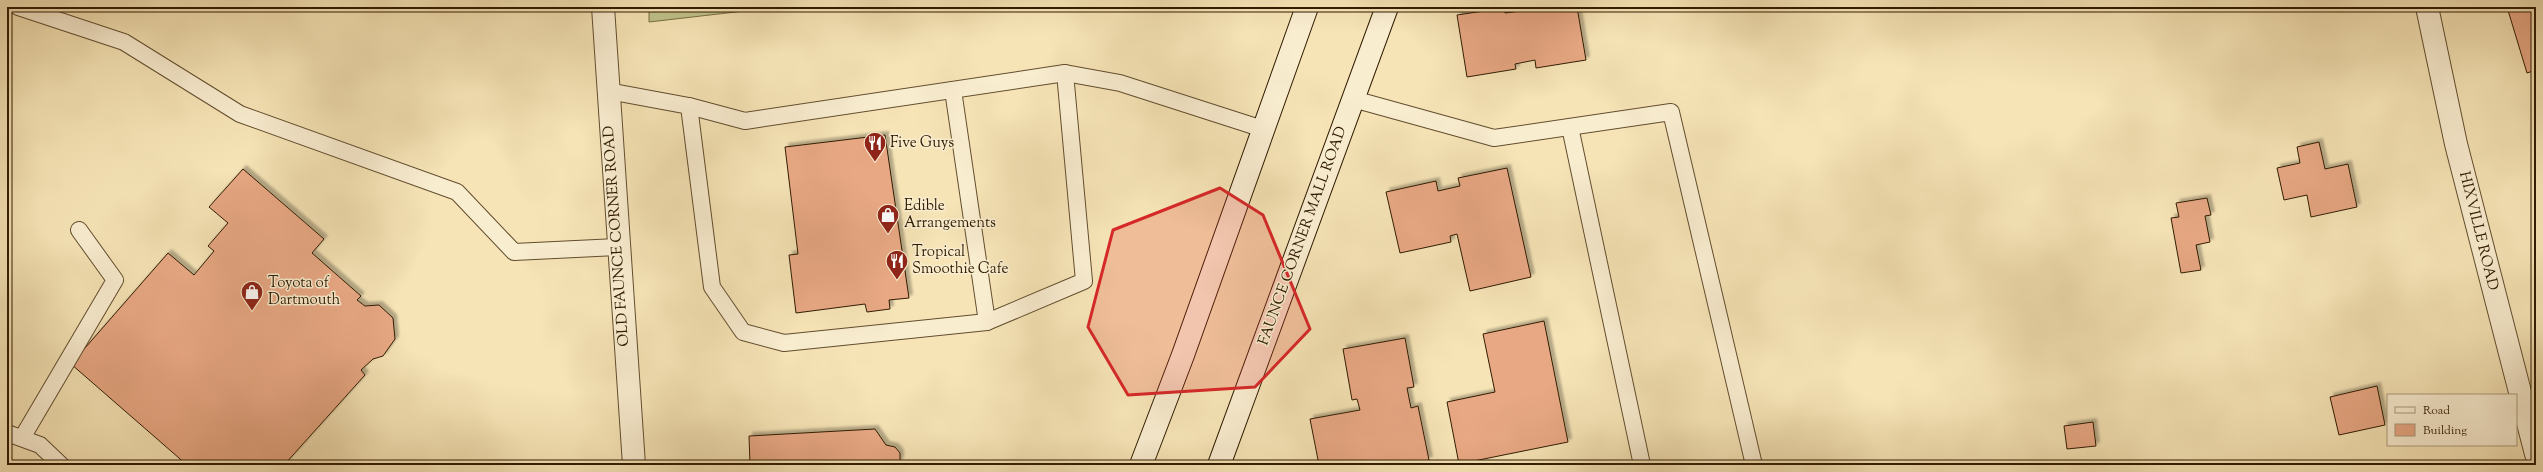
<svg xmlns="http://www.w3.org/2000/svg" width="2543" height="472" viewBox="0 0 2543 472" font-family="'Sorts Mill Goudy',serif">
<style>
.green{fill:#c0c38c;stroke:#786f46}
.building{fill:#e8a884;stroke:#301b01;filter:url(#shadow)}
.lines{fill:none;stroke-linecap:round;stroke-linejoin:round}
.service-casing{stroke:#624d2e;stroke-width:18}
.minor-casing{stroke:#624d2e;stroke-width:24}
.tertiary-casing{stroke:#624d2e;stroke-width:24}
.secondary-casing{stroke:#301b01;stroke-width:24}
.service{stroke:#f9edd0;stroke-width:16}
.minor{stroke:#f9edd0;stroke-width:22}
.tertiary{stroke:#f9edd0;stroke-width:22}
.secondary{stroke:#f9edd0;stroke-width:22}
.marked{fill:#d62828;fill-opacity:0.2;stroke:#d62828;stroke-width:3;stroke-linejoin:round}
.labels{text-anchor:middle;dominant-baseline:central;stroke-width:3;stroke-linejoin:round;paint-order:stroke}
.poi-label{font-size:15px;fill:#301b01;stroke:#f9edd0;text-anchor:start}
.street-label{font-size:15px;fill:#301b01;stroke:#f9edd0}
</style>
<defs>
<filter id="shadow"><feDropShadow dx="3.5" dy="-3.5" stdDeviation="1" flood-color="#0004"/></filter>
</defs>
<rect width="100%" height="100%" fill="#f6e4b6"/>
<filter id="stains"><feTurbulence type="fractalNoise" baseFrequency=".005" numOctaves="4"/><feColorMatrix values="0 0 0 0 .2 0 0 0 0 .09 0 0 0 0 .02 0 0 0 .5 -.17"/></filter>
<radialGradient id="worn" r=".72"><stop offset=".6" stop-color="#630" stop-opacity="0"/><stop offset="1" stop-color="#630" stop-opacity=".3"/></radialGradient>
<!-- green -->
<polygon class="green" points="649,7 779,7 649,22"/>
<!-- building -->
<g class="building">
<polygon points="1529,7 1577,7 1586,60 1536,68 1535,60 1515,64 1516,69 1467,77 1457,15 1504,8 1505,13 1529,10"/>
<polygon points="2507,7 2536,7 2536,70 2527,73"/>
<polygon points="885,135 909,298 889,300 890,309 867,312 865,304 796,313 789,255 798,254 785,147"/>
<polygon points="2319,142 2325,169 2348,164 2357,207 2311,217 2307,195 2284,200 2277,168 2300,163 2297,147"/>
<polygon points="1507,168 1531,277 1470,291 1457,234 1450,236 1451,242 1400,253 1386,192 1436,181 1438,191 1460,186 1458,178"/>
<polygon points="243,169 324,239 312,253 361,296 357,300 365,306 379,305 393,318 395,339 383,356 373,359 361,370 365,375 284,465 225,465 220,462 218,465 187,465 71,364 168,253 194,275 214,251 208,246 228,223 209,207"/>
<polygon points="2207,198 2211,215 2205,216 2210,242 2196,245 2201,270 2181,273 2171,218 2179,217 2176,203"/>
<polygon points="1544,321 1568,442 1459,464 1447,402 1495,392 1483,334"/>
<polygon points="1405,338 1414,387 1407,388 1411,408 1418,406 1429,460 1401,465 1319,465 1310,419 1360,410 1357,399 1352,400 1343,349"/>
<polygon points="2377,386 2385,425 2339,435 2330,397"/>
<polygon points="2093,422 2096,446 2067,449 2064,426"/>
<polygon points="875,429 886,445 895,447 900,453 900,460 897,465 750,465 749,436"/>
</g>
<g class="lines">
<!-- service casing -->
<g class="service-casing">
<g id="service">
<polyline points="18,7 124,42 240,114 457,192 514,252 617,247"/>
<polyline points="953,90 987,322"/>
<polyline points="608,91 689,106 745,121 1065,73 1120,83 1263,129"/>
<polyline points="1353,99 1494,138 1671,112 1754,465"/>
<polyline points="689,106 712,287 743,332 784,343 987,322 1084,281 1065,73"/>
<polyline points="1570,127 1642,465"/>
<polyline points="7,433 40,445 61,465"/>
<polyline points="22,438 115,280 79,230"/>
</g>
</g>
<!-- minor casing -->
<g class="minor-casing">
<polyline id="minor" points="603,7 634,465"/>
</g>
<!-- tertiary casing -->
<g class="tertiary-casing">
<polyline id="tertiary" points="2427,7 2456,144 2536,454"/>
</g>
<!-- secondary casing -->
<g class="secondary-casing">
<g id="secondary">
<polyline points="1141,465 1183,355 1307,7"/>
<polyline points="1219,465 1387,7"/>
</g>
</g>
<!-- service -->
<use href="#service" class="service"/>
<!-- minor -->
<use href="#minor" class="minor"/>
<!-- tertiary -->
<use href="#tertiary" class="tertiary"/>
<!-- secondary -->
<use href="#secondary" class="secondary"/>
</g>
<!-- marked area -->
<path class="marked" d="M1220 188 1263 215 1310 329 1255 387 1128 395 1088 327 1113 230Z"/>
<!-- icons -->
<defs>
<g id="restaurant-pin" transform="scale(1.15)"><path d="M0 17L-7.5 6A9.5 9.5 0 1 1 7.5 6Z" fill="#8f2418" stroke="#f9edd0"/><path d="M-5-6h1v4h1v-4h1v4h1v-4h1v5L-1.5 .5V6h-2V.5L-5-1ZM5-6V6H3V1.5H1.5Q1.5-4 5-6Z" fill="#fff"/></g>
<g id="shop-pin" transform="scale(1.15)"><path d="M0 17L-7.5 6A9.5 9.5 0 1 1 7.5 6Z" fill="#8f2418" stroke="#f9edd0"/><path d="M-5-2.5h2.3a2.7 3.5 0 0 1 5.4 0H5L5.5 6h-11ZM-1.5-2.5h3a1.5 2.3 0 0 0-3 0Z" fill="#fff"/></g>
</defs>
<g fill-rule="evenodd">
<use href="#restaurant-pin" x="875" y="143"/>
<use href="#shop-pin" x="888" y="215"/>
<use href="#restaurant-pin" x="897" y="261"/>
<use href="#shop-pin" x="252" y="292"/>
</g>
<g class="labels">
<!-- poi labels -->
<g class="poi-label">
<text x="890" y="143">Five Guys</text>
<text x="904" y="206">Edible<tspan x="904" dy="17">Arrangements</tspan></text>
<text x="912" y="252">Tropical<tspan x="912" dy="17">Smoothie Cafe</tspan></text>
<text x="268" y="283">Toyota of<tspan x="268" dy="17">Dartmouth</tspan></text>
</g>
<!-- street labels -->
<g class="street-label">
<text transform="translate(2478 231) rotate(76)">HIXVILLE ROAD</text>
<text transform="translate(617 236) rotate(-94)">OLD FAUNCE CORNER ROAD</text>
<text transform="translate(1303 236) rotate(-70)">FAUNCE CORNER MALL ROAD</text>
</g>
</g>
<!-- margin -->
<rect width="2543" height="472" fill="none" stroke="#f6e4b6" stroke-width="24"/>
<rect x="8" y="8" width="2527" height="456" fill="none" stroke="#301b01" stroke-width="2"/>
<rect x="12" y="12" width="2519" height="448" fill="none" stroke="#301b01"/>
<!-- legend -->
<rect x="2387" y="394" width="130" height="52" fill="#f9edd0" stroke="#a9997d"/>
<rect x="2395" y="407" width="20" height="6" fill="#f9edd0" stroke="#a9997d"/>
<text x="2423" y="414" font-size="12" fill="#301b01">Road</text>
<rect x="2395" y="424" width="20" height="12" fill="#e8a884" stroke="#a9997d"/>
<text x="2423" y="434" font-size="12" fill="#301b01">Building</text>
<rect width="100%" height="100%" filter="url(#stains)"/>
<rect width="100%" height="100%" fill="url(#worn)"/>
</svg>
